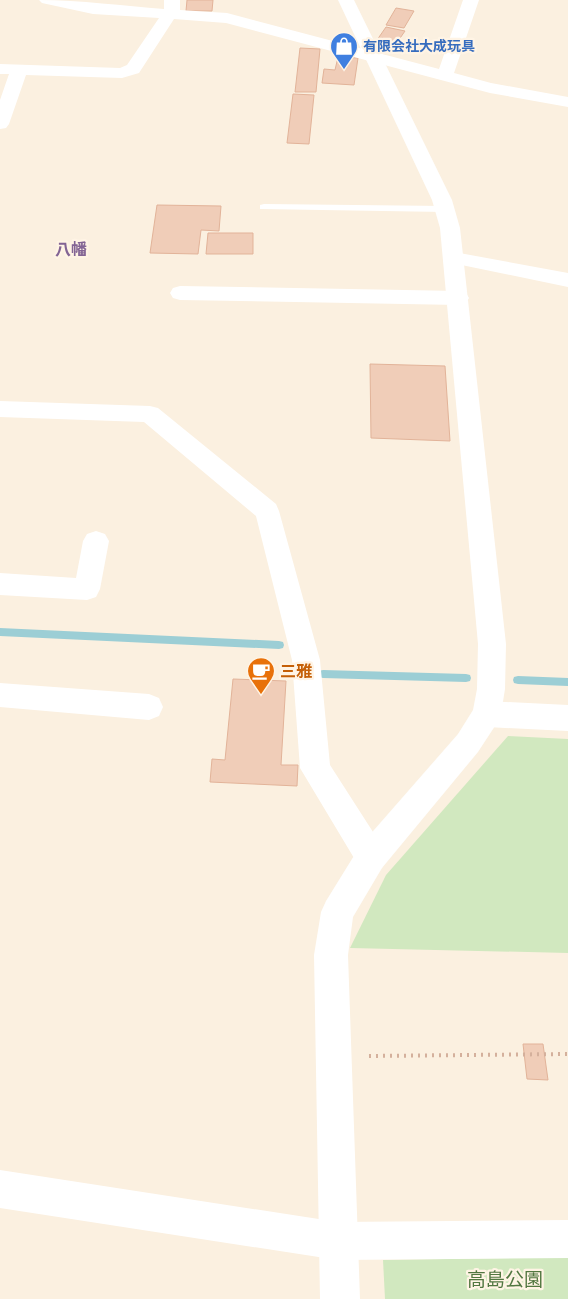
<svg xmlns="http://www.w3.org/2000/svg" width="568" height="1299" viewBox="0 0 568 1299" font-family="'Space Grotesk','Noto Sans JP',sans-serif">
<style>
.green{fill:#d1e8bf}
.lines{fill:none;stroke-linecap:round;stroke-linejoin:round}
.stream{fill:#9cced5;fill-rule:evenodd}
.building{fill:#f0cdb8;stroke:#e2b399}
.path{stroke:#d4b09c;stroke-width:4;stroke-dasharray:2 5;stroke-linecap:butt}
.lane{fill:#fff;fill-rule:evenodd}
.street{fill:#fff;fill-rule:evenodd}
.secondary{fill:#fff;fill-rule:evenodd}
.labels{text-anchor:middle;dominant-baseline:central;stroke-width:4.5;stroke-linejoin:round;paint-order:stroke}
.far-shop-label{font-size:14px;font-weight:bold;fill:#366cbe;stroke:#fff4e5;text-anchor:start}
.far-quarter-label{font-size:16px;font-weight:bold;fill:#836494;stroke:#fff4e5}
.food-label{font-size:16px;font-weight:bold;fill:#c56008;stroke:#fff4e5;text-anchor:start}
.near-park-label{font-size:19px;fill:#527741;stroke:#fff4e5}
</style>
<rect width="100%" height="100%" fill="#fbf0e0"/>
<!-- green -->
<g class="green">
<polygon points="508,736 568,739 568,953 350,948 386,875"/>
<polygon points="568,1257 568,1299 385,1299 383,1260"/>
</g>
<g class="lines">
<!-- stream -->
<g class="stream">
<polygon points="0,628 279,641 283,642 284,645 283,648 279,649 0,636"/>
<polygon points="323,670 466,674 470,675 471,678 470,681 466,682 323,678 319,677 318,674 319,671"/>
<polygon points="518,676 568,678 568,686 518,684 514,683 513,680 514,677"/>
</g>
</g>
<!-- building -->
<g class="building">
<polygon points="187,0 213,0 212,11 186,11"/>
<polygon points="396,8 414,11 404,28 386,25"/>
<polygon points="386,27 405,31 396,44 377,40"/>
<polygon points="300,48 320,49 316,92 295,92"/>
<polygon points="338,57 358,58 354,85 322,83 324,69 335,70"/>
<polygon points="293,94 314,95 309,144 287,143"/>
<polygon points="157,205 221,206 219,231 201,230 198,254 150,253"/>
<polygon points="208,233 253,233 253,254 206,254"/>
<polygon points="370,364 445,366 450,441 371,438"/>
<polygon points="233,679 286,681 281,765 298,765 297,786 210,782 212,759 225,760"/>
<polygon points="523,1044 543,1044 548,1080 527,1079"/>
</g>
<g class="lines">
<!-- path -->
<polyline class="path" points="369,1056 568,1054"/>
<!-- lane -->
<polygon class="lane" points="264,204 445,206 451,209 445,212 260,209 260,205"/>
<!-- street -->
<g class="street">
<path d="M39 0C81 0 123 6 164 9V0H180V10L227 13 439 69 463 0H479L454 73 491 83 568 97V107L490 93 226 23 174 19 139 73 122 78 26 75 9 124 6 128 0 129V100L9 74H0V64L120 68 127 65 159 18 93 14 42 3Z"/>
<polygon points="454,252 568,273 568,287 447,262 444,258 447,254"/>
<polygon points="180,286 459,291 466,293 469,298 466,303 459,305 180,300 173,298 170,293 173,288"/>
<polygon points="0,401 150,406 158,408 276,504 279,511 320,660 330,765 382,846 387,857 382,868 371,872 360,868 300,768 292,660 256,516 144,422 0,417"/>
<polygon points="96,531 105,534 109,541 100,589 96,597 87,600 0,595 0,573 76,578 83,541 87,534"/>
<polygon points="0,683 149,694 159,698 163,707 159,716 149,720 0,707"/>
<polygon points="487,701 568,705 568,731 487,727 477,723 473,714 477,705"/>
<polygon points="0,1170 338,1222 568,1220 568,1258 338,1260 0,1208"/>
</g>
<!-- secondary -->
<polygon class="secondary" points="338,0 354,0 452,200 460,228 506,644 505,689 501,714 497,723 478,752 382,868 353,917 348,955 360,1299 320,1299 314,955 321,912 326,901 360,846 458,734 473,710 477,689 478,644 440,228 432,200"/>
</g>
<!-- icons -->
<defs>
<g id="shop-pin" transform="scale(1.4375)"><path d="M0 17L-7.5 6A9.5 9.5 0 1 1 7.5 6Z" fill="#3f7fe0" stroke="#fff4e5"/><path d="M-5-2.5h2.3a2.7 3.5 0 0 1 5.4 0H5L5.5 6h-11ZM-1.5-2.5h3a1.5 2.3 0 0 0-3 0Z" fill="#fff"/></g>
<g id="cafe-pin" transform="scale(1.4375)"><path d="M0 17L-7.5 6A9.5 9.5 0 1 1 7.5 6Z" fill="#e8710a" stroke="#fff4e5"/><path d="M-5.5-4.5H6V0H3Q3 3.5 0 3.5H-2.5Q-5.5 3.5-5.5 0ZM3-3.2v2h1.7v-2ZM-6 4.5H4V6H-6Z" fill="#fff"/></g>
</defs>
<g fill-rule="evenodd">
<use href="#shop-pin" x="344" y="46"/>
<use href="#cafe-pin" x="261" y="671"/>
</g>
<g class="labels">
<!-- far-shop labels -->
<g class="far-shop-label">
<text x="363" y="46">有限会社大成玩具</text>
</g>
<!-- far-quarter labels -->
<g class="far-quarter-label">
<text x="71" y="249">八幡</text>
</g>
<!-- food labels -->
<g class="food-label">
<text x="280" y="671">三雅</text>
</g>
<!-- near-park labels -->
<g class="near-park-label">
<text x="505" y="1279">高島公園</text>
</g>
</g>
</svg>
